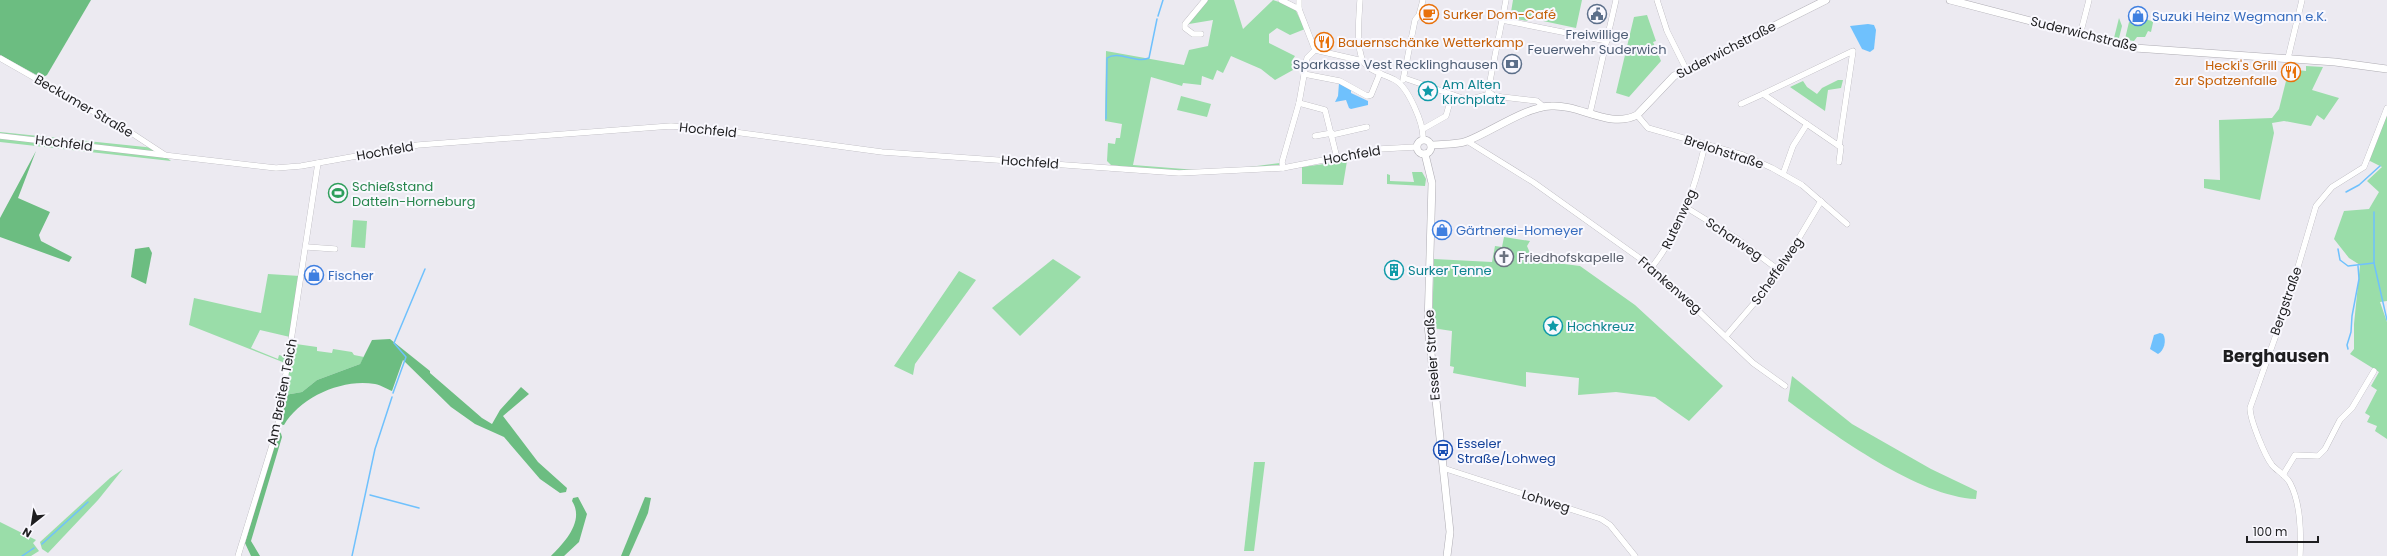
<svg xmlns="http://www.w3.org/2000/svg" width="2387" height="556" viewBox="0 0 2387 556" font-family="Poppins,sans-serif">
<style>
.green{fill:#9adda9}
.forest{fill:#6cbd81}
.water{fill:#6fc1fd}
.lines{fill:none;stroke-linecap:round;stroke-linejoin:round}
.stream{stroke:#6fc1fd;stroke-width:1.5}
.minor-casing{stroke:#aeacb3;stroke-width:6}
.major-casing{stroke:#aeacb3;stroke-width:8}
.minor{stroke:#fff;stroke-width:5.5}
.major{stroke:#fff;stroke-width:7}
.labels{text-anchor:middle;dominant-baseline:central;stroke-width:4;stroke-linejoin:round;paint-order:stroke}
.food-label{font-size:13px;fill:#c56008;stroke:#f9f8fe;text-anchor:start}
.shop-label{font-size:13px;fill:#366cbe;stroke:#f9f8fe;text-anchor:start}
.service-label{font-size:13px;fill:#4e5e75;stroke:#f9f8fe}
.street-label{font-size:13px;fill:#1e1e20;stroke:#f9f8fe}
.culture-label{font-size:13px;fill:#0d838f;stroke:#f9f8fe;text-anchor:start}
.leisure-label{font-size:13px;fill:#27864d;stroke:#f9f8fe;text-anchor:start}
.worship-label{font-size:13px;fill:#5b616d;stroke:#f9f8fe;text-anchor:start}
.transit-label{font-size:13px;fill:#164399;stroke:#f9f8fe;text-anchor:start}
.district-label{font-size:17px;font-weight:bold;fill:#1e1e20;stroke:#f9f8fe}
</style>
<rect width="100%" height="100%" fill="#eceaf1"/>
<!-- green -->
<g class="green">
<polygon points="1208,0 1234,0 1243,29 1273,0 1294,7 1305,29 1290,35 1277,28 1269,34 1269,43 1295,56 1293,59 1302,65 1275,80 1261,69 1231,56 1223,73 1217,70 1213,80 1202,76 1201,85 1183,83 1182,86 1151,77 1133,165 1197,170 1234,169 1280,163 1279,165 1181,173 1111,165 1107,161 1108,143 1115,144 1116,138 1120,138 1122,124 1105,121 1106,51 1184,65 1189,50 1208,46 1213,20 1189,24 1188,20"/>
<polygon points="1513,0 1582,0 1576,28 1529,18 1528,21 1510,18"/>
<polygon points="1647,15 1656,41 1653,42 1661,61 1629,97 1616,93 1634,17"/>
<polygon points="2136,17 2152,21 2154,18 2151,32 2148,31 2145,37 2137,37 2134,41 2114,38 2119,18 2122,26 2119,38 2125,39 2129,22 2135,23"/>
<polygon points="2306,66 2323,67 2312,90 2339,98 2324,120 2317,115 2311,126 2284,121 2272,123 2274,133 2260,200 2204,188 2204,179 2220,180 2219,120 2272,118 2279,109 2287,77 2297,78 2298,70 2306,71"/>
<polygon points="1838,80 1843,80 1841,88 1828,90 1825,111 1790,87 1803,81 1807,87 1817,94 1822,88"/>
<polygon points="1181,96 1211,104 1207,117 1177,110"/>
<polygon points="2387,114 2387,301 2380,302 2387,322 2387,439 2375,431 2377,426 2367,422 2370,416 2365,413 2377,390 2371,386 2379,372 2350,354 2354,349 2354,324 2360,265 2349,258 2334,239 2344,211 2369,209 2379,192 2367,181 2382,167 2368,160"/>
<polygon points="0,132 155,148 171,161 0,142"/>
<polygon points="1347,161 1343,185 1302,184 1302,167"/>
<polygon points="1412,172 1422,172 1426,179 1425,186 1387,184 1387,174 1390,175 1390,181 1414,182"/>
<polygon points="353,220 367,221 365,248 351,247"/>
<polygon points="1504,237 1530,241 1527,246 1533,260 1580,266 1635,305 1723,386 1689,421 1655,397 1616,392 1578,395 1579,378 1526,372 1526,387 1453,373 1454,367 1450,366 1452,331 1432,328 1434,259 1492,262 1495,246 1502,247"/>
<polygon points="1053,259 1081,277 1020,336 992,308"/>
<polygon points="959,271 976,280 915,364 913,375 894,366"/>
<polygon points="268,274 300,276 290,337 260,330 251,348 278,359 279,355 286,357 285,363 189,325 194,298 261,313"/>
<polygon points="296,344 317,347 317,351 332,353 333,349 352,352 354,355 364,357 360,364 317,380 302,392 285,395 292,346"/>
<path d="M1792 376 1852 424 1931 469 1977 491 1976 499C1919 497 1834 435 1788 401Z"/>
<polygon points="1254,462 1265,462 1254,551 1244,551"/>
<polygon points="123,469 98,500 48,553 42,549 40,542 110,478"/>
<polygon points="0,522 36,540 33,543 39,551 31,556 0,556"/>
</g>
<!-- forest -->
<g class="forest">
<polygon points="0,0 91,0 47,75 42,78 0,55"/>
<polygon points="36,151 18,198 50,212 39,235 41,241 72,257 69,262 0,237 0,218"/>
<polygon points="149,247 152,253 146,284 131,277 135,249"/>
<path d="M390 339 430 371V373L482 418 492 424 500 410 521 387 529 394 503 416 538 462 567 488 566 492 560 493 540 479 504 437 475 424 451 407 403 360 392 391C387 389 381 385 375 384 343 378 300 397 284 425L279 424 285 395 302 392 317 380 360 364 372 340Z"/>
<polygon points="280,430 282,437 251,541 260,556 251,556 245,543 277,432"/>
<path d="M578 497 587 514 579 542 564 556H551C564 543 585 521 572 501L573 498Z"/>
<polygon points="645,497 651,498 648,513 629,556 621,556"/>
</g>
<!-- water -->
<g class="water">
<polygon points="1868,24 1874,25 1876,30 1874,49 1870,52 1862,49 1850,26"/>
<polygon points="1339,83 1351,88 1351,93 1368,101 1368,105 1351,109 1349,108 1346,100 1335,102 1338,96"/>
<path d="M2160 333 2163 334C2167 340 2164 351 2158 354L2150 349 2154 335Z"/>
</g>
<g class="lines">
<!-- stream -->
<g class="stream">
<polyline points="1158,16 1163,0"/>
<path d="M1106 119 1107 58C1119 50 1136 64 1149 58L1157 19"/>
<polyline points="2346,192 2359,185 2380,166"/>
<polyline points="2374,212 2374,263 2387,320"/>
<polyline points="2338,249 2340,260 2348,266 2374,263"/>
<polyline points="2348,349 2347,345 2351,332 2352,316 2359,279 2358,266"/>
<polyline points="393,393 406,357 394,343 425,269"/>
<polyline points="370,495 419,508"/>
<polyline points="42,544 88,502"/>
<polyline points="22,556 34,548"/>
<polyline points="352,556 375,449 392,397"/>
</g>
<!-- minor casing -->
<g class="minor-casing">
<g id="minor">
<polyline points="1281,0 1299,9"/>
<polyline points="1299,0 1299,9 1315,50 1363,61"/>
<path d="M1360 0C1359 16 1356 47 1363 61 1368 71 1386 75 1395 80 1408 87 1424 124 1423 139"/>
<polyline points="1506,0 1488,91 1494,96 1537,101 1544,107"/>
<polyline points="1657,0 1667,31 1686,69"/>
<polyline points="1502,20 1607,41"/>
<polyline points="1201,34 1193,34 1185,28 1185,24 1205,0"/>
<polyline points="2080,35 2089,0"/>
<polygon points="1853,51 1839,146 1763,94"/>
<polyline points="0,58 133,134 165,155"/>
<polyline points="2288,58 2302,0"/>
<polyline points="1304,74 1340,81 1367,96 1371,95 1380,73"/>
<polyline points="1404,78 1468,100 1490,94"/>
<polyline points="1403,80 1415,20 1419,15 1423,0"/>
<polyline points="1299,103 1325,110 1337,158"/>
<polyline points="1741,104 1763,94"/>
<polyline points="1590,113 1616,0"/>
<polyline points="1637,115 1648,128 1743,155 1772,168 1802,185 1847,224"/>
<polyline points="1423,129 1446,116 1452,95"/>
<polyline points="1332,135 1367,127"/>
<polyline points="0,136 276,168 301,166 418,145 671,126 719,130 882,152 1179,173 1283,168 1379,149 1416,147"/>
<polyline points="1315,136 1332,133"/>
<polyline points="1467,141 1533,182 1652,267 1753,363 1785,386"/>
<polyline points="1839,146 1841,147 1839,162"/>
<polyline points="1283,168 1282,162 1299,103 1307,58 1315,50"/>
<polyline points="1783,174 1793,146 1807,124"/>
<polyline points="1687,208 1736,238 1780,271"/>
<polyline points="307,247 335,249"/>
<path d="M1652 267C1681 230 1694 190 1705 145"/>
<polyline points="1726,336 1774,280 1821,201"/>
<polyline points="1443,468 1601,519 1610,525 1635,556"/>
<polyline points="2283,475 2295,455 2318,456 2325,449 2340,420 2352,408 2374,371"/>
<polyline points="238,556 278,426 318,163"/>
<path d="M2300 556C2301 533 2301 504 2290 483 2286 475 2277 471 2272 465 2265 456 2250 420 2250 408L2287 304 2316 206 2332 187 2364 167 2387 108"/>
</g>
</g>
<!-- major casing -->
<g class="major-casing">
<g id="major">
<polyline points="1950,0 2135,48 2335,62 2387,69"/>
<circle cx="1424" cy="147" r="7"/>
<path d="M1431 145C1442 144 1457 145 1467 141 1491 132 1525 107 1551 106 1580 104 1609 129 1637 115L1674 76 1826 0"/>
<polyline points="1425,154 1432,183 1428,325 1450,532 1447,556"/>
</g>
</g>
<!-- minor -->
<use href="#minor" class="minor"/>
<!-- major -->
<use href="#major" class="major"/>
</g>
<!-- icons -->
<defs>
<g id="cafe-ring" transform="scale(1)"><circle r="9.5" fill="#f9f8fe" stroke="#e8710a" stroke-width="1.5"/><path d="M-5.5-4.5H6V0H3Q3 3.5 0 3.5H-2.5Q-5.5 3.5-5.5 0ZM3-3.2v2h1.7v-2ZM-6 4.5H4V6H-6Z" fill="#e8710a"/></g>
<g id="civic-ring" transform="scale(1)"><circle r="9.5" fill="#f9f8fe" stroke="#5c6f8a" stroke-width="1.5"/><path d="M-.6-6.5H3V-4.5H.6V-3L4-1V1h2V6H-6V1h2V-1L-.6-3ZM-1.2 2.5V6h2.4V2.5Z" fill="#5c6f8a"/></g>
<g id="shop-ring" transform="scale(1)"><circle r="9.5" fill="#f9f8fe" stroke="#3f7fe0" stroke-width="1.5"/><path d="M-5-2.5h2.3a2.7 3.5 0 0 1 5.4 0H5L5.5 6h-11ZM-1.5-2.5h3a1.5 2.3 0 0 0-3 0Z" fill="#3f7fe0"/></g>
<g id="restaurant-ring" transform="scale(1)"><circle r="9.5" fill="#f9f8fe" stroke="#e8710a" stroke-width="1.5"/><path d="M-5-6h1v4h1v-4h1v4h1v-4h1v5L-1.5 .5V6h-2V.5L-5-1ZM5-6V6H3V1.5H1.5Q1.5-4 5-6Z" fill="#e8710a"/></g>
<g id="bank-ring" transform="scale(1)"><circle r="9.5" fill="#f9f8fe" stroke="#5c6f8a" stroke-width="1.5"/><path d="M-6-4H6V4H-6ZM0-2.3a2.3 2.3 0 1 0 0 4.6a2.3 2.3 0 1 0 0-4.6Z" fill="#5c6f8a"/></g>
<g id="sight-ring" transform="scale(1)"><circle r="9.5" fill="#f9f8fe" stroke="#0f9aa8" stroke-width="1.5"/><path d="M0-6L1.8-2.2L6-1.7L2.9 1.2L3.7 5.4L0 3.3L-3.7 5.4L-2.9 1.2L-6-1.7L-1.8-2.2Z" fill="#0f9aa8"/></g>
<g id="stadium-ring" transform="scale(1)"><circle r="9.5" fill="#f9f8fe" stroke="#2e9e5b" stroke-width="1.5"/><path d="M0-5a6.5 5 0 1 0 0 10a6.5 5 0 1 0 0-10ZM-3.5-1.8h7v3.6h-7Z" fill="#2e9e5b"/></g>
<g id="church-ring" transform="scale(1)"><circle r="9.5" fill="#f9f8fe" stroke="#6b7280" stroke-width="1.5"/><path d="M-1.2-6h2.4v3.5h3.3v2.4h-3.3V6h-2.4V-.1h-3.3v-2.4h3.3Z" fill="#6b7280"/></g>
<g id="building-ring" transform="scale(1)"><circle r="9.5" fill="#f9f8fe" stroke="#0f9aa8" stroke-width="1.5"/><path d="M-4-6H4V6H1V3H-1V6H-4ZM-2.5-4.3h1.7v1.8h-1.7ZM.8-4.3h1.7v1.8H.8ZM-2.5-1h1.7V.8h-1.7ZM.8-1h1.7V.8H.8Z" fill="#0f9aa8"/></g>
<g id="bus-ring" transform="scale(1)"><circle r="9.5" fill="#f9f8fe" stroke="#1a4fb4" stroke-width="1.5"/><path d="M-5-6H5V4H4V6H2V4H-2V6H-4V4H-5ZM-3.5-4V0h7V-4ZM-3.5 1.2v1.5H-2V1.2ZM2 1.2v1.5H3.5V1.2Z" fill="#1a4fb4"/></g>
</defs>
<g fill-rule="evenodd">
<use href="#cafe-ring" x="1429" y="14"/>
<use href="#civic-ring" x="1597" y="14"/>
<use href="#shop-ring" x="2138" y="16"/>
<use href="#restaurant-ring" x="1324" y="42"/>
<use href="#bank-ring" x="1512" y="64"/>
<use href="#restaurant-ring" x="2291" y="72"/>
<use href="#sight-ring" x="1428" y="91"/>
<use href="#stadium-ring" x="338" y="193"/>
<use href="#shop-ring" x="1442" y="230"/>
<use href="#church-ring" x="1504" y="257"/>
<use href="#building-ring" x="1394" y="270"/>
<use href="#shop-ring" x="314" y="275"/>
<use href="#sight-ring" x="1553" y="326"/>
<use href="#bus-ring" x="1443" y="450"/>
</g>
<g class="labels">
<!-- food labels -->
<g class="food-label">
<text x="1443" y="14">Surker Dom-Café</text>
<text x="1338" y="42">Bauernschänke Wetterkamp</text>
<text x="2277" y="65" text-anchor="end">Hecki's Grill<tspan x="2277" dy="15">zur Spatzenfalle</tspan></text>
</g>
<!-- shop labels -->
<g class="shop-label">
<text x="2152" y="16">Suzuki Heinz Wegmann e.K.</text>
<text x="1456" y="230">Gärtnerei-Homeyer</text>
<text x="328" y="275">Fischer</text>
</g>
<!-- service labels -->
<g class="service-label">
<text x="1597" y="34">Freiwillige<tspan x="1597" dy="15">Feuerwehr Suderwich</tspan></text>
<text x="1498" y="64" text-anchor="end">Sparkasse Vest Recklinghausen</text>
</g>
<!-- street labels -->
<g class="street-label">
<text transform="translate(2084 34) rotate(14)">Suderwichstraße</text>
<text transform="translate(1726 50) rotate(-27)">Suderwichstraße</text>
<text transform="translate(84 106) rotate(30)">Beckumer Straße</text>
<text transform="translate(708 130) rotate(6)">Hochfeld</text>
<text transform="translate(64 143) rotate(7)">Hochfeld</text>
<text transform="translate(385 151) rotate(-10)">Hochfeld</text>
<text transform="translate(1724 152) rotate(18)">Brelohstraße</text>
<text transform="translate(1352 155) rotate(-10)">Hochfeld</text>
<text transform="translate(1030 162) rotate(4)">Hochfeld</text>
<text transform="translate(1679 219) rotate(-65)">Rutenweg</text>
<text transform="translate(1734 239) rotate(34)">Scharweg</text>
<text transform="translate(1777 271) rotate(-55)">Scheffelweg</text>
<text transform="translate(1670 285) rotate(41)">Frankenweg</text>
<text transform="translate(2286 301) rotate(-71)">Bergstraße</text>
<text transform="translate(1432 355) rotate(-94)">Esseler Straße</text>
<text transform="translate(282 392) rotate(-79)">Am Breiten Teich</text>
<text transform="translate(1546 501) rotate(17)">Lohweg</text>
</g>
<!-- culture labels -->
<g class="culture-label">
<text x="1442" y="84">Am Alten<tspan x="1442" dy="15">Kirchplatz</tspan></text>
<text x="1408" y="270">Surker Tenne</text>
<text x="1567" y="326">Hochkreuz</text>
</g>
<!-- leisure labels -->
<g class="leisure-label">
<text x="352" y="186">Schießstand<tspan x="352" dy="15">Datteln-Horneburg</tspan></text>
</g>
<!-- worship labels -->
<g class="worship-label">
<text x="1518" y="257">Friedhofskapelle</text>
</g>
<!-- transit labels -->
<g class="transit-label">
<text x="1457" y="443">Esseler<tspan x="1457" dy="15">Straße/Lohweg</tspan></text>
</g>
<!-- district labels -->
<g class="district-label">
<text x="2276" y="356">Berghausen</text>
</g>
</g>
<!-- north arrow -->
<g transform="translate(32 524) rotate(210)" stroke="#f9f8fe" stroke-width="3" paint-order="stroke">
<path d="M0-3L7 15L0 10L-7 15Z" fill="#1e1e20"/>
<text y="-6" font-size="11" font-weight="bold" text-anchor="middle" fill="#1e1e20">N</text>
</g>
<!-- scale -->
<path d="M2247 536v6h71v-6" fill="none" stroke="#1e1e20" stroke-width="2"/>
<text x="2253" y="536" font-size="12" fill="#1e1e20" stroke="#f9f8fe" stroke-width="3" paint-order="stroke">100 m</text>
</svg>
